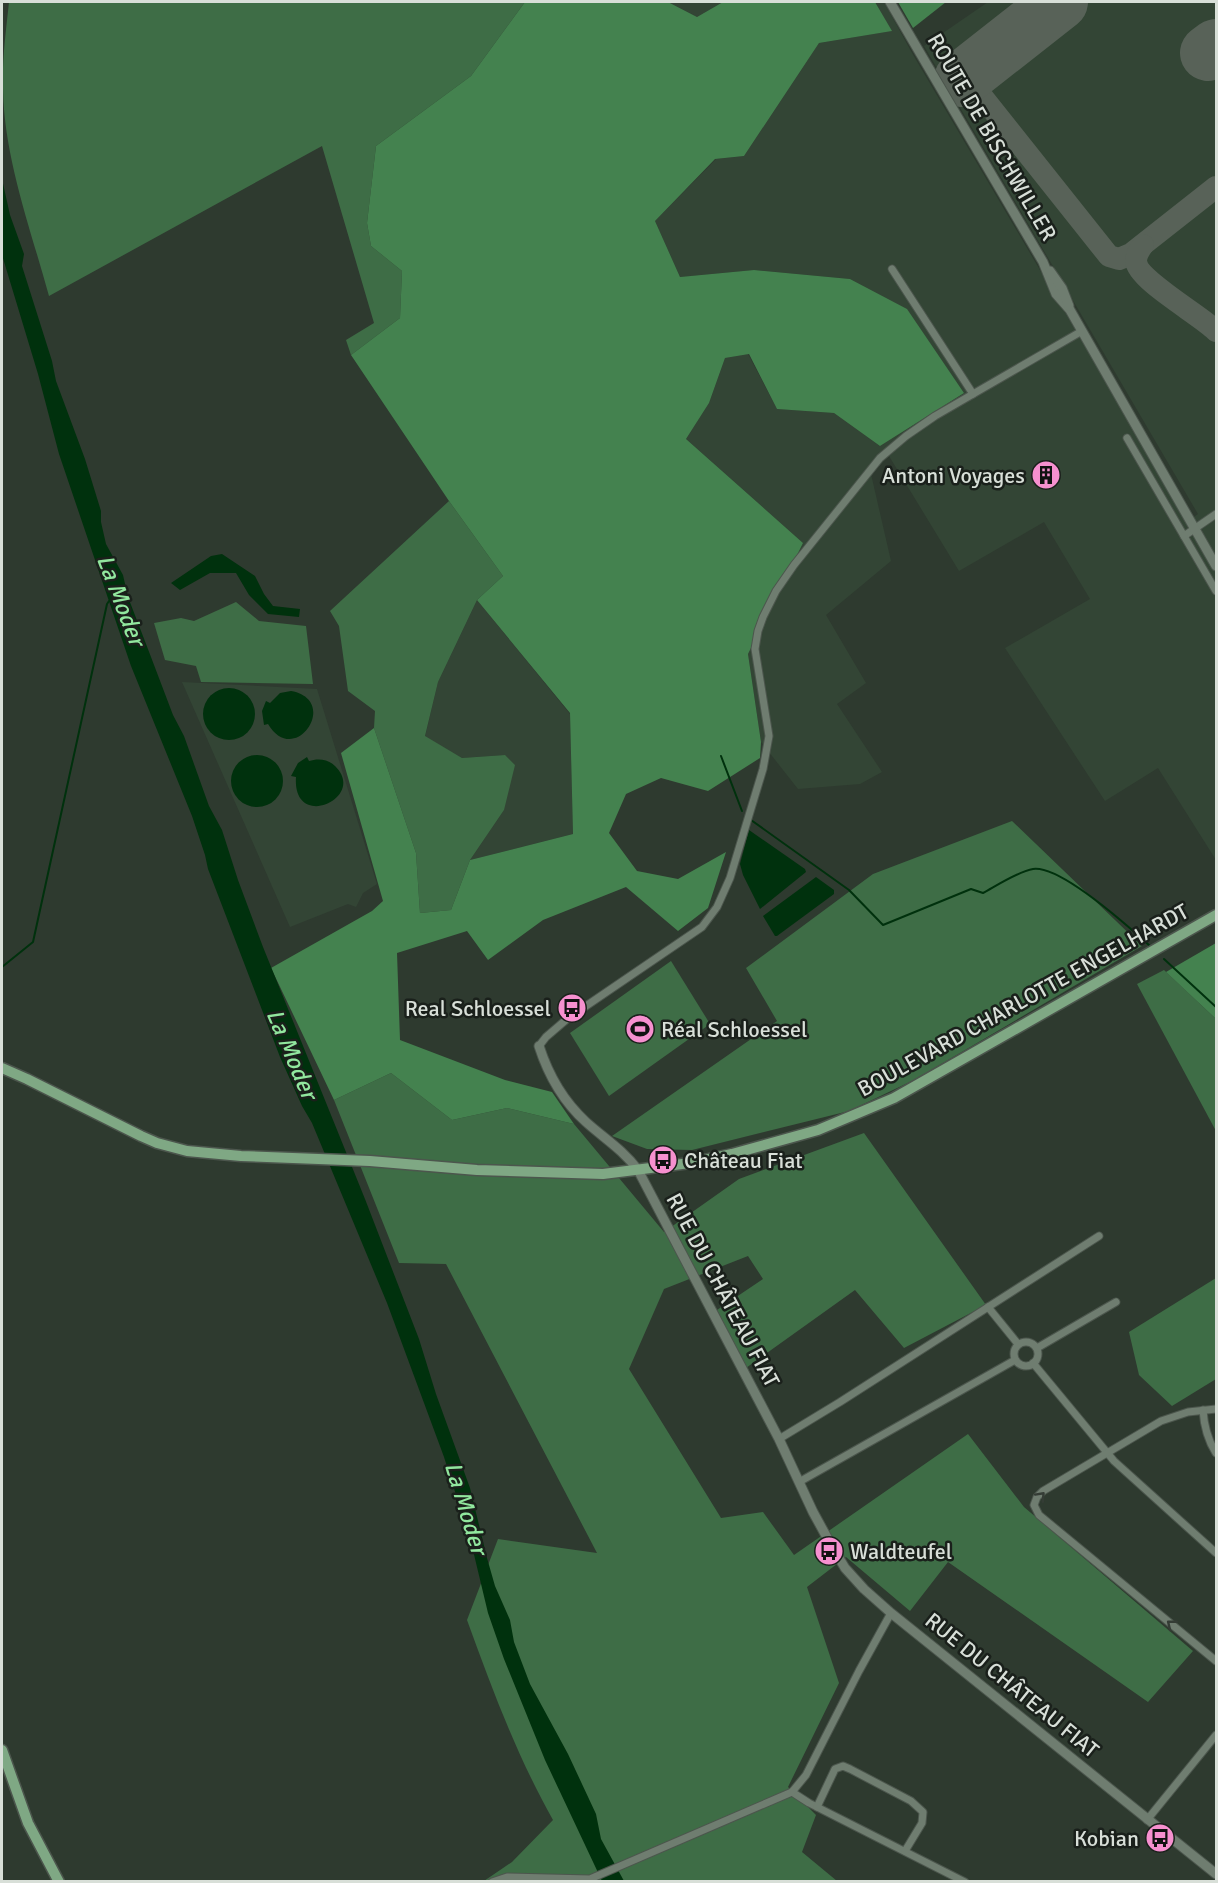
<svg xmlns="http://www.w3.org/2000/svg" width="1218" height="1883" viewBox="0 0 1218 1883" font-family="Signika,sans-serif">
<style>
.built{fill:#334535}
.green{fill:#3e6d46}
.forest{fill:#44824f}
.water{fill:#00310d}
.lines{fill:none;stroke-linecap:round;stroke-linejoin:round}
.stream{stroke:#00310d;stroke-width:2}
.taxiway{stroke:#586258;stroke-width:22}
.runway{stroke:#586258;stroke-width:56}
.minor-casing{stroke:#4c564d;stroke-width:9}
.tertiary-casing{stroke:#4c564d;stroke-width:11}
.primary-casing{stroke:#4c564d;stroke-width:13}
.minor{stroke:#6f7d70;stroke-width:7}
.tertiary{stroke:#6f7d70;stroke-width:9}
.primary{stroke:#7fa884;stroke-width:10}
.oneway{stroke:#343c35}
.labels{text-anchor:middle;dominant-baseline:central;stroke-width:5;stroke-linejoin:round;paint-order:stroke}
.street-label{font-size:22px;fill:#d8dfd8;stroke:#1a201b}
.poi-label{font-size:22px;fill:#d8dfd8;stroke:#1a201b;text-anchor:end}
.water-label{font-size:24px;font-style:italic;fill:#91e79e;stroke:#1a201b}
</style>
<rect width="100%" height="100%" fill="#2e3a2f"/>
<!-- built -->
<g class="built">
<polygon points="668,2 723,2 697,17"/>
<polygon points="875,2 884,2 912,53 1188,521 1198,514 924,46 988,2 1216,2 1216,860 1158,768 1105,801 1005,648 1090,599 1044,522 959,571 889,456 871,474 891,561 826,615 866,683 837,704 882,772 860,784 798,789 761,742 748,654 803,543 686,439 709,403 725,358 748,354 777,409 834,413 880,446 964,393 906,309 850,279 754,270 680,277 655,221 716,159 744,156 819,43 891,31"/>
<polygon points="477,600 570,714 573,834 470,860 504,810 505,755 462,758 425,737 438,682"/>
<polygon points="182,682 317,689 377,884 363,893 356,907 348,904 290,927"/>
</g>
<!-- green -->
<g class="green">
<path d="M9 2H525L471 76 376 146 367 223 371 246 402 271 400 318 351 355 346 340 374 323 322 146 49 296C31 230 4 158 3 89 2 59 6 31 9 2Z"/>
<polygon points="449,501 503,576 477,600 438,682 425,736 462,758 505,755 515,765 504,810 470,860 451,910 420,913 416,853 374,728 375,711 348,691 339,626 330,611"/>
<polygon points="236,602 259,621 306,626 313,684 201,682 196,666 165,660 154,623 181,618 194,621"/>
<polygon points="1012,821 1142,946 914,1080 849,1111 692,1150 647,1149 612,1136 777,1021 746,968 873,874"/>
<polygon points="671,961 710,1024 609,1096 570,1033"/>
<polygon points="1164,970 1216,1019 1216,1131 1137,984"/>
<path d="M391 1073 452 1120 507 1108 574 1124 664 1232 739 1179 864 1133 986 1305 904 1348 855 1290 746 1368 717 1310 763 1279 748 1256 664 1289 629 1369 721 1518 763 1512 794 1555 968 1434 1024 1507 1193 1651 1148 1702 948 1562 910 1611 846 1557 807 1587 839 1683 788 1787 816 1815 802 1852 837 1881H484L512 1862 553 1820C517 1756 492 1689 467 1620L498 1539 597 1553 446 1264 399 1263 334 1100Z"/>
<polygon points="1216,1278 1216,1379 1172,1406 1139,1375 1129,1332"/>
</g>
<!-- forest -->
<g class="forest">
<polygon points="525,2 668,2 697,17 723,2 875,2 892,31 819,43 744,156 715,159 655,221 680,277 754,270 850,279 907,309 964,393 880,446 834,413 777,409 749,354 725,358 709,403 686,439 803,543 748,654 761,742 760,758 708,791 661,778 626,794 609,833 637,871 678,879 726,852 708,908 678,931 626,887 543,920 488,960 467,931 397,953 400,1040 505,1080 552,1092 574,1124 507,1108 452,1120 391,1073 334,1100 271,968 372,911 383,901 341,753 374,728 416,853 420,913 451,910 470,860 573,834 570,713 477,600 503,576 449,501 351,355 400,318 402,271 371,246 367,223 376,146 471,76"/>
<polygon points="898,2 946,2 913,28"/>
<polygon points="1216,943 1216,1019 1166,972"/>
</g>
<!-- water -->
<g class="water">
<polygon points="2,179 10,215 24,254 22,266 52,361 56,381 85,459 101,511 101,522 106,544 123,575 128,597 151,657 173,715 184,736 209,806 222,830 238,880 263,947 365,1199 419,1339 436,1394 470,1488 487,1558 495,1586 510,1620 514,1642 530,1684 568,1754 596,1814 601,1839 624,1881 602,1881 545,1760 504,1659 488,1613 471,1542 444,1457 387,1303 312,1123 302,1106 280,1057 208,869 205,855 192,816 131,666 59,454 38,374 2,255"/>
<polygon points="222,554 255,576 264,594 273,606 300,609 299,617 268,614 249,595 236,573 210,573 180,590 171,583 211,556"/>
<circle cx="229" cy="714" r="26"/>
<path d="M291 691C341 700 295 769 268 724L264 725 262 711 266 701 270 703 280 693Z"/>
<circle cx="257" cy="781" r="26"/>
<path d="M307 757 309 761C318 758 328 759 335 766 368 798 292 832 296 777L291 776 298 763Z"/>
<polygon points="749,830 805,869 806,872 760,909 743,875 740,864"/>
<polygon points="816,877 834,890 834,894 777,936 775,936 763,916"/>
</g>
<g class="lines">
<!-- stream -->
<g class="stream">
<polyline points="721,756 742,811"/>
<path d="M751 820 849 890 883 925 971 889 983 893C996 886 1019 871 1033 869 1060 865 1129 927 1150 946"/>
<polyline points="1164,959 1216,1007"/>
<polyline points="2,967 33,942 107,604 109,601"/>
</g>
<!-- taxiway -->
<g class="taxiway">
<polyline points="979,65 972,77 973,85 1109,256 1119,259 1131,254 1216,187"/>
<path d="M1143 245C1140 249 1136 255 1136 261 1137 280 1202 316 1216 331"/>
</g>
<!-- runway -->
<g class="runway">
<polyline points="1208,53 1216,47"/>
<polyline points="962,79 1060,2"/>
</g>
<!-- minor casing -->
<g class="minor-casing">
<g id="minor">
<polyline points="892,269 973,394"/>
<polyline points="1127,438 1216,591"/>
<polyline points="1184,536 1216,514"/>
<polyline points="539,1046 546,1037 567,1019 702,927 717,907 730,878 763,769 769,736 755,649 758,631 763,617 776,591 794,565 880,458 906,436 935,416 1082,331"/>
<polyline points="988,1307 1018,1344"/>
<circle cx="1026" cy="1354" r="12"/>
<polyline points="1037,1348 1116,1302"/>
<polyline points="1033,1363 1114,1461 1216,1553"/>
<polyline points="1216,1409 1188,1412 1161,1421 1043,1491 1037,1497 1034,1505 1039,1515 1216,1661"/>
<path d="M1203 1410C1204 1426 1207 1439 1216 1453"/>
<polyline points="779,1439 840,1402 1099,1236"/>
<polyline points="799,1482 1015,1360"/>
<polyline points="792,1792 809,1803 965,1882"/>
<polyline points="817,1807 835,1769 843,1766 850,1769 911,1801 923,1812 922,1823 905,1851"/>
<polyline points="1147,1820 1216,1735"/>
<polyline points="492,1882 507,1877 590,1879 792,1792 806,1775 859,1671 891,1613"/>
</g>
</g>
<!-- tertiary casing -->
<g class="tertiary-casing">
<g id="tertiary">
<polyline points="890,2 1043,262 1056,294 1070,310 1216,566"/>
<polyline points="1050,271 1062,288 1069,306"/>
<path d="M539 1046C548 1074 564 1102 586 1122 605 1139 622 1149 638 1170L779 1439 813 1512 830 1543 845 1568 864 1589 891 1613 1216 1874"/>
</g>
</g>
<!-- primary casing -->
<g class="primary-casing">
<g id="primary">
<polyline points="2,1068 27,1079 141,1136 157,1143 187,1151 241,1156 370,1161 477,1170 603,1174 690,1163 732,1154 818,1130 894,1098 1216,915"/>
<polyline points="2,1750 28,1823 59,1882"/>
</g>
</g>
<!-- minor -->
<use href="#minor" class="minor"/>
<!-- tertiary -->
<use href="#tertiary" class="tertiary"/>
<!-- primary -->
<use href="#primary" class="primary"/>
</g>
<!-- one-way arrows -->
<defs><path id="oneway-chevron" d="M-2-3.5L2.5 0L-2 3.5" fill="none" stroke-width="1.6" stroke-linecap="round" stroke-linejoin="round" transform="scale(1.5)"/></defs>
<g class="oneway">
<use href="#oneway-chevron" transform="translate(1041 1496) rotate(-47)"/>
<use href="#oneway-chevron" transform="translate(1171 1624) rotate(-141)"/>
</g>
<!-- icons -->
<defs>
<g id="building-disc" transform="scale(1.5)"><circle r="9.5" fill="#f690cf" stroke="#1a201b"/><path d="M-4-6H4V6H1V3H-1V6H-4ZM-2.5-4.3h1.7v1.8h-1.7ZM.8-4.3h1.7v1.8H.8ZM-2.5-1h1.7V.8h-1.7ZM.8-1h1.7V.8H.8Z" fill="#111"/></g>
<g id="bus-disc" transform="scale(1.5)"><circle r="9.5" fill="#f690cf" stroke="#1a201b"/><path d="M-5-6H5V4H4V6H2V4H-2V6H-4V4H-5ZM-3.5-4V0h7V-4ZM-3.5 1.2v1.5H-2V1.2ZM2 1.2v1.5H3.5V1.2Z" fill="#111"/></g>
<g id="stadium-disc" transform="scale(1.5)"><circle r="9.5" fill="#f690cf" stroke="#1a201b"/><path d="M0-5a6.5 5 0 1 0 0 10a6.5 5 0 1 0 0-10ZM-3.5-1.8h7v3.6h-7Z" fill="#111"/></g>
</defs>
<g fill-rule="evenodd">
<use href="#building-disc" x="1046" y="475"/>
<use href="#bus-disc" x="572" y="1008"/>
<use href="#stadium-disc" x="640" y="1029"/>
<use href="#bus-disc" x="663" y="1160"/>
<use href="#bus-disc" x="829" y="1551"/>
<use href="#bus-disc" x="1160" y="1838"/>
</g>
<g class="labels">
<!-- street labels -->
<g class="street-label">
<text transform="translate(992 137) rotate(60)">ROUTE DE BISCHWILLER</text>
<text transform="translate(1023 1000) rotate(-29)">BOULEVARD CHARLOTTE ENGELHARDT</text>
<text transform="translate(723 1290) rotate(62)">RUE DU CHÂTEAU FIAT</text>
<text transform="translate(1012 1685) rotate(39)">RUE DU CHÂTEAU FIAT</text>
</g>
<!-- poi labels -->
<g class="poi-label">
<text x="1025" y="475">Antoni Voyages</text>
<text x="551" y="1008">Real Schloessel</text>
<text x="661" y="1029" text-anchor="start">Réal Schloessel</text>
<text x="684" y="1160" text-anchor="start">Château Fiat</text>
<text x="850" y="1551" text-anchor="start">Waldteufel</text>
<text x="1139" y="1838">Kobian</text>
</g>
<!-- water labels -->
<g class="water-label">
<text transform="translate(121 600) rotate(69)">La Moder</text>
<text transform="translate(292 1054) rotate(67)">La Moder</text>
<text transform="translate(466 1508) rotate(73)">La Moder</text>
</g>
</g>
<!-- border -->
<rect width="1218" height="1883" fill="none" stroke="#d8dfd8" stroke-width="6"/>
</svg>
